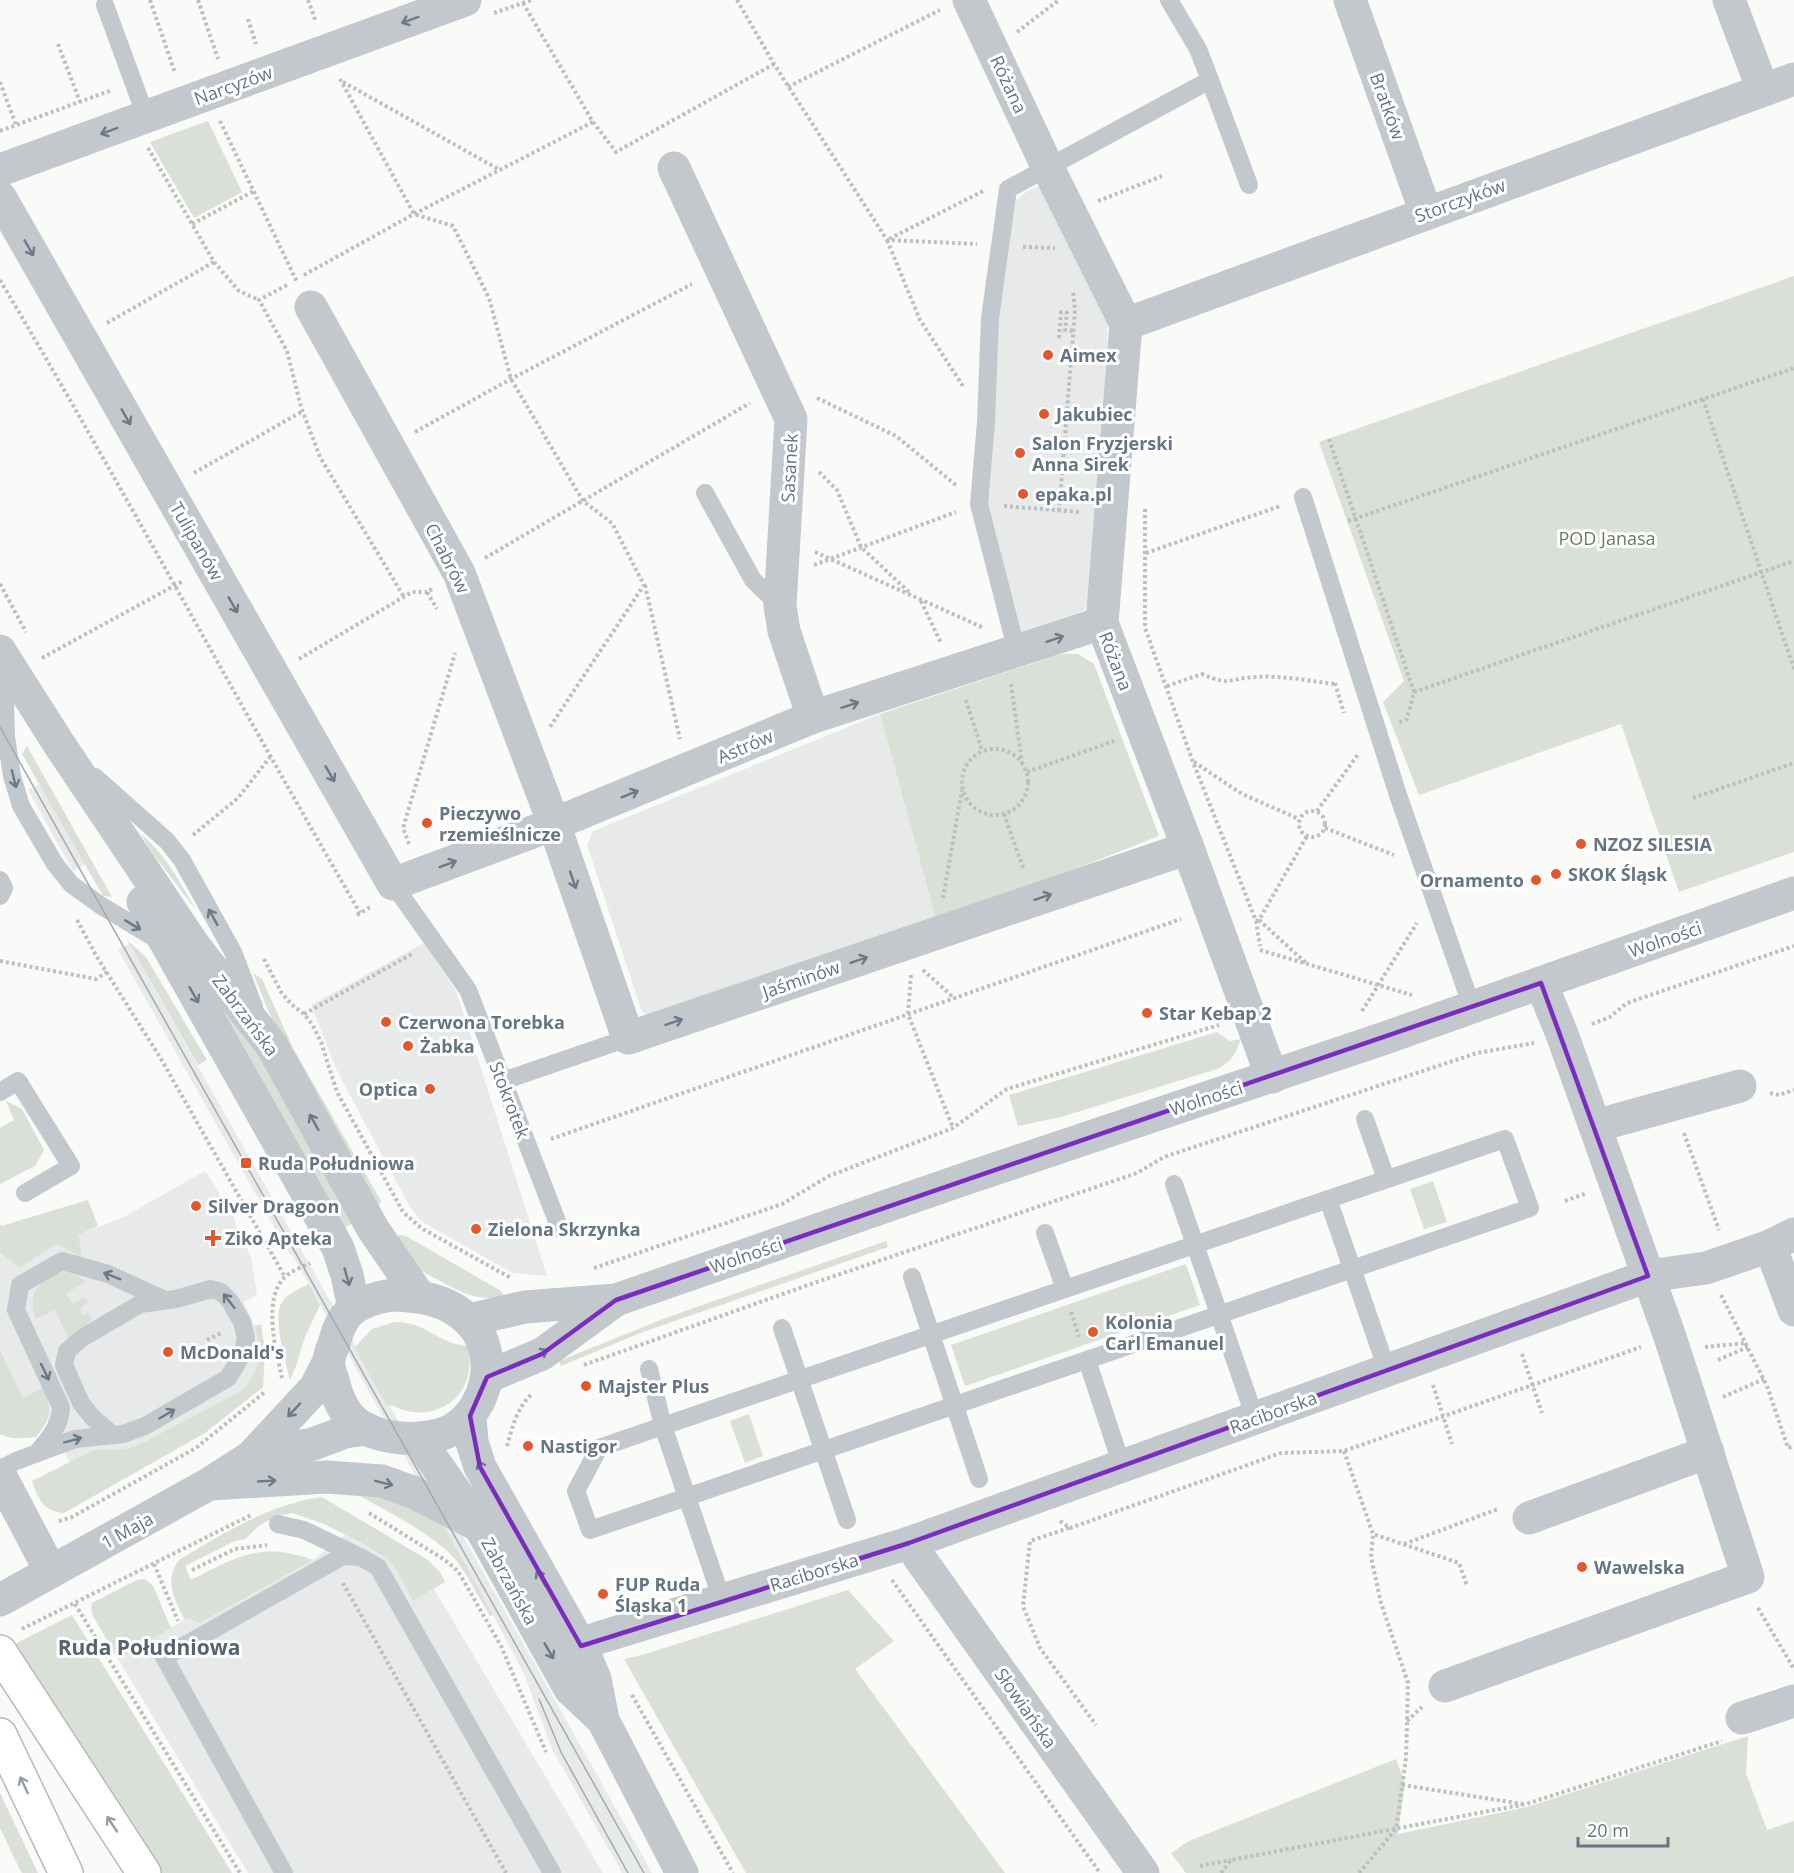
<svg xmlns="http://www.w3.org/2000/svg" width="1794" height="1873" viewBox="0 0 1794 1873" font-family="'Open Sans',sans-serif">
<style>
.built{fill:#e8e9e9}
.green{fill:#dadfd7}
.lines{fill:none;stroke-linecap:round;stroke-linejoin:round}
.primary-casing{stroke:#b5babe;stroke-width:36}
.path{stroke:#bbbfc2;stroke-width:4;stroke-dasharray:3 3;stroke-linecap:butt}
.service{stroke:#c3c8cc;stroke-width:18}
.minor{stroke:#c3c8cc;stroke-width:33}
.tertiary{stroke:#c3c8cc;stroke-width:33}
.primary{stroke:#fff;stroke-width:33}
.tram{stroke:#a2aab0;stroke-width:1.5}
.oneway{stroke:#6a7a87}
.oneway2{stroke:#939fa8}
.marked{fill:none;stroke:#7b2cbf;stroke-width:4.5;stroke-linejoin:round}
.poi-dot{fill:#e4572e;stroke:#fff;stroke-width:2}
.labels{text-anchor:middle;dominant-baseline:central;stroke-width:6;stroke-linejoin:round;paint-order:stroke}
.street-label{font-size:18px;fill:#657683;stroke:#fff}
.poi-label{font-size:18px;font-weight:bold;fill:#657683;stroke:#fff;text-anchor:start}
.park-label{font-size:18px;fill:#687a64;stroke:#fff}
.quarter-label{font-size:21px;font-weight:bold;fill:#57646e;stroke:#fff}
</style>
<rect width="100%" height="100%" fill="#fafaf8"/>
<!-- built -->
<g class="built">
<polygon points="1042,185 1108,323 1099,517 1090,602 1083,611 1016,633 986,497 996,333 1013,204 1026,192"/>
<polygon points="880,714 937,923 658,1018 642,1012 587,845 593,831"/>
<polygon points="40,784 85,864 73,871 28,790"/>
<polygon points="424,943 457,993 547,1276 512,1273 421,1221 410,1207 337,1071 311,1005"/>
<polygon points="129,944 504,1609 652,1873 622,1873 552,1749 524,1674 493,1615 309,1284 292,1255 290,1255 118,950"/>
<polygon points="205,1171 216,1187 218,1193 231,1206 237,1229 251,1257 257,1295 244,1302 255,1326 259,1344 258,1368 253,1378 243,1390 146,1441 126,1449 94,1450 70,1463 48,1422 50,1406 44,1387 23,1399 0,1350 0,1253 19,1268 56,1244 81,1256 77,1235 122,1218"/>
<polygon points="345,1535 385,1557 396,1569 413,1600 434,1589 603,1873 248,1873 118,1659 187,1618 200,1623 313,1560"/>
</g>
<!-- green -->
<g class="green">
<polygon points="208,121 242,192 194,218 150,142"/>
<polygon points="1794,276 1794,852 1679,892 1621,724 1419,795 1383,702 1404,681 1319,442"/>
<polygon points="1061,654 1078,654 1094,664 1159,836 937,923 880,714"/>
<polygon points="27,746 112,897 103,896 22,754"/>
<path d="M141 834C166 855 180 882 196 910L150 850Z"/>
<polygon points="127,940 146,957 207,1060 198,1065"/>
<polygon points="185,954 250,1038 356,1221 340,1231"/>
<polygon points="253,973 262,979 293,1048 381,1201 377,1209 277,1032"/>
<path d="M1217 1032 1230 1041 1241 1039C1235 1054 1232 1062 1217 1069L1061 1117 1018 1126 1009 1095Z"/>
<polygon points="6,1101 22,1109 44,1150 35,1166 0,1184 0,1128 14,1120"/>
<polygon points="1433,1181 1447,1222 1424,1229 1410,1189"/>
<polygon points="88,1200 98,1226 78,1235 82,1257 56,1244 19,1268 0,1253 0,1223 1,1226"/>
<path d="M401 1235 406 1236 501 1291 505 1297C471 1302 456 1289 427 1274L422 1271 393 1237Z"/>
<polygon points="886,1241 888,1247 643,1332 561,1366 559,1361 668,1317"/>
<polygon points="1186,1264 1200,1305 965,1386 951,1345"/>
<path d="M63 1272 70 1273 86 1281 66 1294 73 1304 84 1298 86 1299 88 1302 80 1309 83 1315 88 1313 92 1320 68 1338 55 1310 36 1319C26 1295 39 1278 63 1272Z"/>
<path d="M309 1284 320 1305 305 1337 296 1366 290 1380C286 1363 272 1316 282 1302 288 1293 299 1289 309 1284Z"/>
<path d="M395 1322C427 1322 436 1343 467 1346 470 1353 470 1361 469 1369 466 1405 426 1422 396 1407 393 1406 389 1405 387 1404 381 1398 360 1357 355 1347L372 1329Z"/>
<path d="M261 1324 265 1351 263 1387 205 1433 64 1513C44 1512 38 1499 32 1481L94 1450 126 1449 146 1441 243 1390C262 1367 261 1354 255 1326Z"/>
<path d="M0 1350 23 1398 44 1387C52 1411 52 1417 36 1437 24 1438 10 1440 0 1434Z"/>
<polygon points="749,1414 763,1456 745,1463 730,1421"/>
<path d="M346 1488 364 1489 440 1519 493 1615 490 1616C479 1598 469 1577 456 1560 436 1535 375 1505 346 1488Z"/>
<path d="M322 1497 428 1560 440 1572 445 1582 413 1601 396 1569 385 1557 359 1542 324 1524 292 1513 274 1517 259 1526 245 1539 235 1541 185 1566 191 1580C237 1557 260 1541 313 1560L200 1623 187 1618 185 1620C174 1600 164 1580 179 1560 221 1534 273 1503 322 1497Z"/>
<polygon points="145,1579 153,1586 171,1628 118,1659 93,1616 91,1609 92,1603 137,1580"/>
<polygon points="848,1590 894,1641 855,1669 1005,1873 746,1873 624,1659 642,1655"/>
<polygon points="72,1615 232,1873 160,1873 13,1645"/>
<polygon points="1748,1736 1746,1773 1767,1830 1794,1821 1794,1873 1186,1873 1171,1853 1189,1841 1396,1759 1405,1783 1398,1834 1527,1807"/>
<polygon points="0,1793 38,1873 22,1873 20,1870 0,1828"/>
</g>
<g class="lines">
<!-- primary casing -->
<g class="primary-casing">
<g id="primary">
<polyline points="0,1652 144,1873"/>
<polyline points="0,1735 66,1873"/>
</g>
</g>
<!-- path -->
<g class="path">
<polyline points="150,0 175,73"/>
<polyline points="198,0 218,59"/>
<polyline points="308,0 316,22"/>
<polyline points="737,0 774,64 887,240 977,244"/>
<polyline points="523,3 593,122 616,152 774,64"/>
<polyline points="494,13 531,0"/>
<polyline points="248,19 256,44"/>
<polyline points="1017,32 1059,0"/>
<polyline points="58,44 80,102"/>
<polyline points="340,79 414,214 453,226 489,298 511,379 583,501 612,523 644,585 550,727"/>
<polyline points="0,82 16,125"/>
<polyline points="343,82 500,170"/>
<polyline points="788,87 940,10"/>
<polyline points="220,121 297,282"/>
<polyline points="0,131 112,90"/>
<polyline points="1098,201 1162,176"/>
<polyline points="192,224 254,191"/>
<polyline points="1023,247 1055,248"/>
<polyline points="214,262 239,291 259,300"/>
<polyline points="304,275 414,214 593,122"/>
<path d="M0 280C124 489 238 703 360 913"/>
<polyline points="287,285 259,300 287,351 301,407 320,457 404,597"/>
<polyline points="107,323 214,262 148,148"/>
<polyline points="1059,338 1061,312 1067,313 1065,330 1073,331"/>
<polyline points="963,386 920,320 887,240 985,190"/>
<polyline points="817,398 896,436 957,486"/>
<polyline points="1703,399 1794,669"/>
<polyline points="415,432 511,379 692,284"/>
<polyline points="1329,439 1414,692 1407,719 1398,723"/>
<polyline points="819,472 837,490 861,547 910,593"/>
<polyline points="194,473 303,411"/>
<polyline points="1004,506 1080,512"/>
<polyline points="1145,509 1145,628 1193,762 1256,921 1260,946"/>
<polyline points="1059,511 1075,310 1073,292"/>
<polyline points="1348,521 1794,368"/>
<polyline points="815,552 984,628"/>
<polyline points="1146,553 1280,506"/>
<polyline points="485,558 750,403"/>
<polyline points="814,565 956,512"/>
<polyline points="0,584 26,632"/>
<polyline points="645,585 680,739"/>
<polyline points="432,589 427,592 437,609"/>
<polyline points="921,601 941,643"/>
<polyline points="42,658 183,581"/>
<polyline points="299,659 412,592 427,592"/>
<polyline points="1335,683 1344,713"/>
<polyline points="1011,684 1022,763"/>
<path d="M1167 686 1202 674C1231 687 1229 678 1256 677 1281 675 1309 681 1335 684"/>
<polyline points="1414,692 1794,561"/>
<polyline points="966,700 982,751"/>
<circle cx="995" cy="782" r="33"/>
<polyline points="1194,762 1242,794 1299,819"/>
<polyline points="1027,772 1114,741"/>
<polyline points="1693,798 1794,763"/>
<circle cx="1312" cy="824" r="13"/>
<polyline points="1317,811 1359,753"/>
<polyline points="1004,814 1024,870"/>
<polyline points="1325,828 1394,855"/>
<polyline points="193,835 238,798 270,757"/>
<polyline points="409,844 403,828 455,653"/>
<polyline points="943,898 962,790"/>
<polyline points="357,915 372,906"/>
<polyline points="77,920 97,957 161,1059 285,1277"/>
<polyline points="1259,920 1307,964"/>
<polyline points="1256,921 1259,920 1307,836"/>
<polyline points="1260,950 1412,995"/>
<polyline points="264,959 281,992 291,1004 304,1014 312,1024 321,1042 337,1092 403,1212 421,1228 511,1278"/>
<polyline points="0,961 96,979 107,972"/>
<polyline points="923,970 954,998"/>
<polyline points="911,975 908,1014 953,1128"/>
<polyline points="1362,1011 1417,923"/>
<polyline points="304,1014 412,954"/>
<polyline points="1592,1024 1610,1017 1627,1003 1794,946"/>
<polyline points="1770,1093 1779,1095 1794,1090"/>
<polyline points="1684,1133 1719,1230"/>
<polyline points="551,1139 1181,919"/>
<polyline points="1565,1201 1587,1193"/>
<polyline points="594,1268 782,1204 829,1176 953,1128 1007,1089 1219,1025"/>
<polyline points="1721,1295 1767,1386 1788,1448 1794,1446"/>
<polyline points="1071,1312 1079,1337"/>
<polyline points="207,1340 221,1333"/>
<polyline points="1705,1347 1746,1343"/>
<polyline points="1522,1354 1542,1413"/>
<polyline points="1718,1360 1748,1347"/>
<polyline points="584,1365 808,1285 1137,1173 1164,1157 1477,1053 1534,1043"/>
<path d="M282 1378C276 1351 262 1298 285 1277 291 1271 302 1267 310 1263"/>
<polyline points="1433,1385 1452,1444"/>
<polyline points="1723,1397 1764,1379"/>
<path d="M507 1446C512 1428 517 1407 532 1394"/>
<polyline points="1344,1451 1373,1534 1459,1563 1467,1586"/>
<polyline points="369,1513 445,1560 458,1571 501,1646 546,1752"/>
<polyline points="59,1521 72,1517 196,1448 265,1392"/>
<polyline points="1060,1521 1070,1528 1281,1453 1344,1451 1641,1347"/>
<polyline points="1069,1528 1030,1541 1023,1606 1040,1648 1096,1725"/>
<polyline points="1404,1544 1498,1509"/>
<polyline points="154,1564 178,1621"/>
<polyline points="192,1570 235,1549 267,1545"/>
<polyline points="892,1580 1100,1873"/>
<polyline points="343,1583 506,1873"/>
<polyline points="75,1604 240,1873"/>
<polyline points="1758,1608 1794,1669"/>
<polyline points="22,1629 251,1515"/>
<polyline points="632,1695 733,1873"/>
<polyline points="1407,1721 1422,1707"/>
<polyline points="1402,1785 1523,1804"/>
<polyline points="1200,1866 1231,1860"/>
<polyline points="1221,1873 1231,1860 1526,1804 1722,1741"/>
<polyline points="1359,1873 1396,1829 1406,1758 1408,1683 1381,1603 1371,1557 1373,1534"/>
</g>
<!-- service -->
<g class="service">
<polyline points="105,5 146,117"/>
<polyline points="1210,80 1249,185"/>
<polyline points="705,493 753,580 780,606"/>
<polyline points="1303,497 1399,798 1472,1007"/>
<polyline points="1017,652 979,504 986,422 990,318 1008,189 1210,80 1198,49 1169,0"/>
<polyline points="4,666 6,737 12,776 21,806 55,864 71,884 100,905 158,940"/>
<polyline points="95,777 167,841 182,860 233,952 254,1007"/>
<polyline points="0,880 4,888 0,896"/>
<polyline points="393,884 468,990 560,1229"/>
<polyline points="503,1081 628,1038"/>
<polyline points="0,1092 18,1081 71,1166 25,1193"/>
<polyline points="1365,1119 1386,1179"/>
<polygon points="1505,1139 1530,1208 687,1497 663,1426"/>
<polyline points="1174,1184 1255,1418"/>
<polyline points="1328,1199 1387,1370"/>
<polyline points="1045,1233 1065,1289"/>
<polyline points="912,1277 979,1479"/>
<polyline points="782,1328 847,1520"/>
<polyline points="1087,1360 1122,1466"/>
<polyline points="649,1369 663,1426 599,1448 576,1491 590,1530 687,1497 722,1600"/>
<path d="M37 1453C48 1440 61 1425 61 1407L16 1310 20 1285 62 1261 108 1274 165 1300"/>
<polyline points="0,1469 16,1461 75,1439 123,1434 145,1426 228,1378 242,1355 246,1338 242,1322 230,1301 221,1292 211,1289 176,1299 140,1304 82,1338 67,1351 64,1365 81,1403 93,1418 113,1435"/>
<polyline points="278,1524 304,1530 358,1556"/>
<polyline points="284,1873 164,1657 343,1556 360,1557 378,1567 552,1873"/>
</g>
<!-- minor -->
<g class="minor">
<polyline points="969,0 1048,168 1126,324 1102,623 1188,848 1272,1077"/>
<polyline points="1350,0 1426,213"/>
<polyline points="1729,0 1763,90"/>
<polyline points="674,168 791,419 780,606 784,631 813,717"/>
<polyline points="0,170 465,0"/>
<polyline points="0,197 393,884 554,824 813,717 1102,623"/>
<polyline points="311,307 459,573 554,824 628,1038 1188,848"/>
<polyline points="1126,324 1794,79"/>
<polyline points="1595,1126 1740,1086"/>
<polyline points="1770,1246 1794,1310"/>
<polyline points="0,1475 51,1572"/>
<polyline points="1529,1518 1708,1452"/>
<polyline points="909,1543 1143,1873"/>
<polyline points="581,1646 598,1638 909,1543 1648,1276 1706,1268 1770,1246 1794,1234"/>
<polyline points="1445,1686 1748,1577 1670,1337 1562,1034 1541,983"/>
<polyline points="1742,1718 1794,1701"/>
</g>
<!-- tertiary -->
<g class="tertiary">
<polyline points="0,651 59,744 195,947 272,1046 373,1229 419,1296"/>
<polyline points="143,902 338,1248 347,1275 354,1308"/>
<path d="M392 1295C420 1296 447 1299 468 1320 504 1354 486 1422 439 1435 413 1442 368 1439 349 1416 342 1408 336 1394 334 1383 332 1377 328 1368 329 1361 329 1356 332 1349 334 1344 337 1332 342 1317 353 1309 363 1301 380 1297 392 1295Z"/>
<polyline points="469,1320 525,1307 616,1300 953,1183 1385,1038 1794,893"/>
<polyline points="487,1377 542,1354 616,1300"/>
<polyline points="470,1416 472,1442 480,1467 581,1646 595,1679 603,1720 682,1873"/>
<polyline points="419,1440 480,1527 570,1689 603,1720"/>
<polyline points="251,1457 313,1444 345,1432 367,1429"/>
<polyline points="211,1484 326,1477 382,1481 415,1493 476,1524"/>
<polyline points="0,1600 209,1484 251,1457 315,1388 328,1363"/>
</g>
<!-- primary -->
<use href="#primary" class="primary"/>
<!-- tram -->
<g class="tram">
<polyline points="0,727 644,1873"/>
<polyline points="539,1699 561,1752 628,1873"/>
</g>
</g>
<!-- one-way arrows -->
<defs><path id="oneway-shaft" d="M-6 0H5M1.5-3L5.5 0L1.5 3" fill="none" stroke-width="1.6" stroke-linecap="round" stroke-linejoin="round" transform="scale(1.5)"/></defs>
<g class="oneway">
<use href="#oneway-shaft" transform="translate(410 20) rotate(160)"/>
<use href="#oneway-shaft" transform="translate(109 131) rotate(160)"/>
<use href="#oneway-shaft" transform="translate(29 248) rotate(60)"/>
<use href="#oneway-shaft" transform="translate(126 417) rotate(60)"/>
<use href="#oneway-shaft" transform="translate(233 605) rotate(60)"/>
<use href="#oneway-shaft" transform="translate(1055 639) rotate(-19)"/>
<use href="#oneway-shaft" transform="translate(850 705) rotate(-18)"/>
<use href="#oneway-shaft" transform="translate(330 774) rotate(60)"/>
<use href="#oneway-shaft" transform="translate(14 779) rotate(76)"/>
<use href="#oneway-shaft" transform="translate(630 794) rotate(-22)"/>
<use href="#oneway-shaft" transform="translate(448 864) rotate(-20)"/>
<use href="#oneway-shaft" transform="translate(573 880) rotate(71)"/>
<use href="#oneway-shaft" transform="translate(1043 897) rotate(-19)"/>
<use href="#oneway-shaft" transform="translate(213 917) rotate(-119)"/>
<use href="#oneway-shaft" transform="translate(133 925) rotate(31)"/>
<use href="#oneway-shaft" transform="translate(859 960) rotate(-19)"/>
<use href="#oneway-shaft" transform="translate(194 995) rotate(60)"/>
<use href="#oneway-shaft" transform="translate(674 1022) rotate(-19)"/>
<use href="#oneway-shaft" transform="translate(314 1122) rotate(-119)"/>
<use href="#oneway-shaft" transform="translate(112 1276) rotate(-158)"/>
<use href="#oneway-shaft" transform="translate(347 1277) rotate(74)"/>
<use href="#oneway-shaft" transform="translate(229 1301) rotate(-128)"/>
<use href="#oneway-shaft" transform="translate(540 1354) rotate(-28)"/>
<use href="#oneway-shaft" transform="translate(45 1372) rotate(64)"/>
<use href="#oneway-shaft" transform="translate(294 1410) rotate(133)"/>
<use href="#oneway-shaft" transform="translate(167 1414) rotate(-30)"/>
<use href="#oneway-shaft" transform="translate(73 1440) rotate(-15)"/>
<use href="#oneway-shaft" transform="translate(482 1469) rotate(-115)"/>
<use href="#oneway-shaft" transform="translate(267 1481) rotate(-3)"/>
<use href="#oneway-shaft" transform="translate(384 1483) rotate(14)"/>
<use href="#oneway-shaft" transform="translate(541 1578) rotate(-119)"/>
<use href="#oneway-shaft" transform="translate(549 1651) rotate(60)"/>
</g>
<g class="oneway2">
<use href="#oneway-shaft" transform="translate(24 1785) rotate(-115)"/>
<use href="#oneway-shaft" transform="translate(112 1824) rotate(-124)"/>
</g>
<!-- marked area -->
<path class="marked" d="M1541 983 1648 1276 909 1543 581 1646 480 1467 470 1416 487 1377 542 1354 616 1300Z"/>
<!-- markers -->
<g class="poi-dot">
<circle cx="1048" cy="355" r="6"/>
<circle cx="1044" cy="414" r="6"/>
<circle cx="1020" cy="453" r="6"/>
<circle cx="1023" cy="494" r="6"/>
<circle cx="427" cy="823" r="6"/>
<circle cx="1581" cy="844" r="6"/>
<circle cx="1556" cy="874" r="6"/>
<circle cx="1536" cy="880" r="6"/>
<circle cx="1147" cy="1013" r="6"/>
<circle cx="386" cy="1022" r="6"/>
<circle cx="408" cy="1046" r="6"/>
<circle cx="430" cy="1089" r="6"/>
<rect x="240" y="1157" width="12" height="12" rx="3"/>
<circle cx="196" cy="1206" r="6"/>
<circle cx="476" cy="1229" r="6"/>
<path d="M210 1229h6v6h6v6h-6v6h-6v-6h-6v-6h6z"/>
<circle cx="1093" cy="1332" r="6"/>
<circle cx="168" cy="1352" r="6"/>
<circle cx="586" cy="1386" r="6"/>
<circle cx="528" cy="1446" r="6"/>
<circle cx="1582" cy="1567" r="6"/>
<circle cx="603" cy="1594" r="6"/>
</g>
<g class="labels">
<!-- street labels -->
<g class="street-label">
<text transform="translate(1009 84) rotate(65)">Różana</text>
<text transform="translate(233 85) rotate(-20)">Narcyzów</text>
<text transform="translate(1388 106) rotate(70)">Bratków</text>
<text transform="translate(1460 200) rotate(-20)">Storczyków</text>
<text transform="translate(789 468) rotate(-87)">Sasanek</text>
<text transform="translate(197 541) rotate(60)">Tulipanów</text>
<text transform="translate(448 558) rotate(63)">Chabrów</text>
<text transform="translate(1116 661) rotate(69)">Różana</text>
<text transform="translate(745 746) rotate(-23)">Astrów</text>
<text transform="translate(1665 939) rotate(-19)">Wolności</text>
<text transform="translate(801 979) rotate(-19)">Jaśminów</text>
<text transform="translate(246 1015) rotate(53)">Zabrzańska</text>
<text transform="translate(1206 1098) rotate(-18)">Wolności</text>
<text transform="translate(510 1100) rotate(69)">Stokrotek</text>
<text transform="translate(746 1255) rotate(-19)">Wolności</text>
<text transform="translate(1273 1412) rotate(-20)">Raciborska</text>
<text transform="translate(127 1530) rotate(-29)">1 Maja</text>
<text transform="translate(814 1572) rotate(-17)">Raciborska</text>
<text transform="translate(510 1581) rotate(61)">Zabrzańska</text>
<text transform="translate(1026 1708) rotate(55)">Słowiańska</text>
</g>
<!-- poi labels -->
<g class="poi-label">
<text x="1060" y="355">Aimex</text>
<text x="1056" y="414">Jakubiec</text>
<text x="1032" y="443">Salon Fryzjerski<tspan x="1032" dy="21">Anna Sirek</tspan></text>
<text x="1035" y="494">epaka.pl</text>
<text x="439" y="813">Pieczywo<tspan x="439" dy="21">rzemieślnicze</tspan></text>
<text x="1593" y="844">NZOZ SILESIA</text>
<text x="1568" y="874">SKOK Śląsk</text>
<text x="1524" y="880" text-anchor="end">Ornamento</text>
<text x="1159" y="1013">Star Kebap 2</text>
<text x="398" y="1022">Czerwona Torebka</text>
<text x="420" y="1046">Żabka</text>
<text x="418" y="1089" text-anchor="end">Optica</text>
<text x="258" y="1163">Ruda Południowa</text>
<text x="208" y="1206">Silver Dragoon</text>
<text x="488" y="1229">Zielona Skrzynka</text>
<text x="225" y="1238">Ziko Apteka</text>
<text x="1105" y="1322">Kolonia<tspan x="1105" dy="21">Carl Emanuel</tspan></text>
<text x="180" y="1352">McDonald's</text>
<text x="598" y="1386">Majster Plus</text>
<text x="540" y="1446">Nastigor</text>
<text x="1594" y="1567">Wawelska</text>
<text x="615" y="1584">FUP Ruda<tspan x="615" dy="21">Śląska 1</tspan></text>
</g>
<!-- park labels -->
<g class="park-label">
<text x="1607" y="538">POD Janasa</text>
</g>
<!-- quarter labels -->
<g class="quarter-label">
<text x="149" y="1647">Ruda Południowa</text>
</g>
</g>
<!-- scale -->
<path d="M1578 1837v9h90v-9" fill="none" stroke="#657683" stroke-width="3"/>
<text x="1587" y="1837" font-size="18" fill="#657683" stroke="#ffffff" stroke-width="4.5" paint-order="stroke">20 m</text>
</svg>
